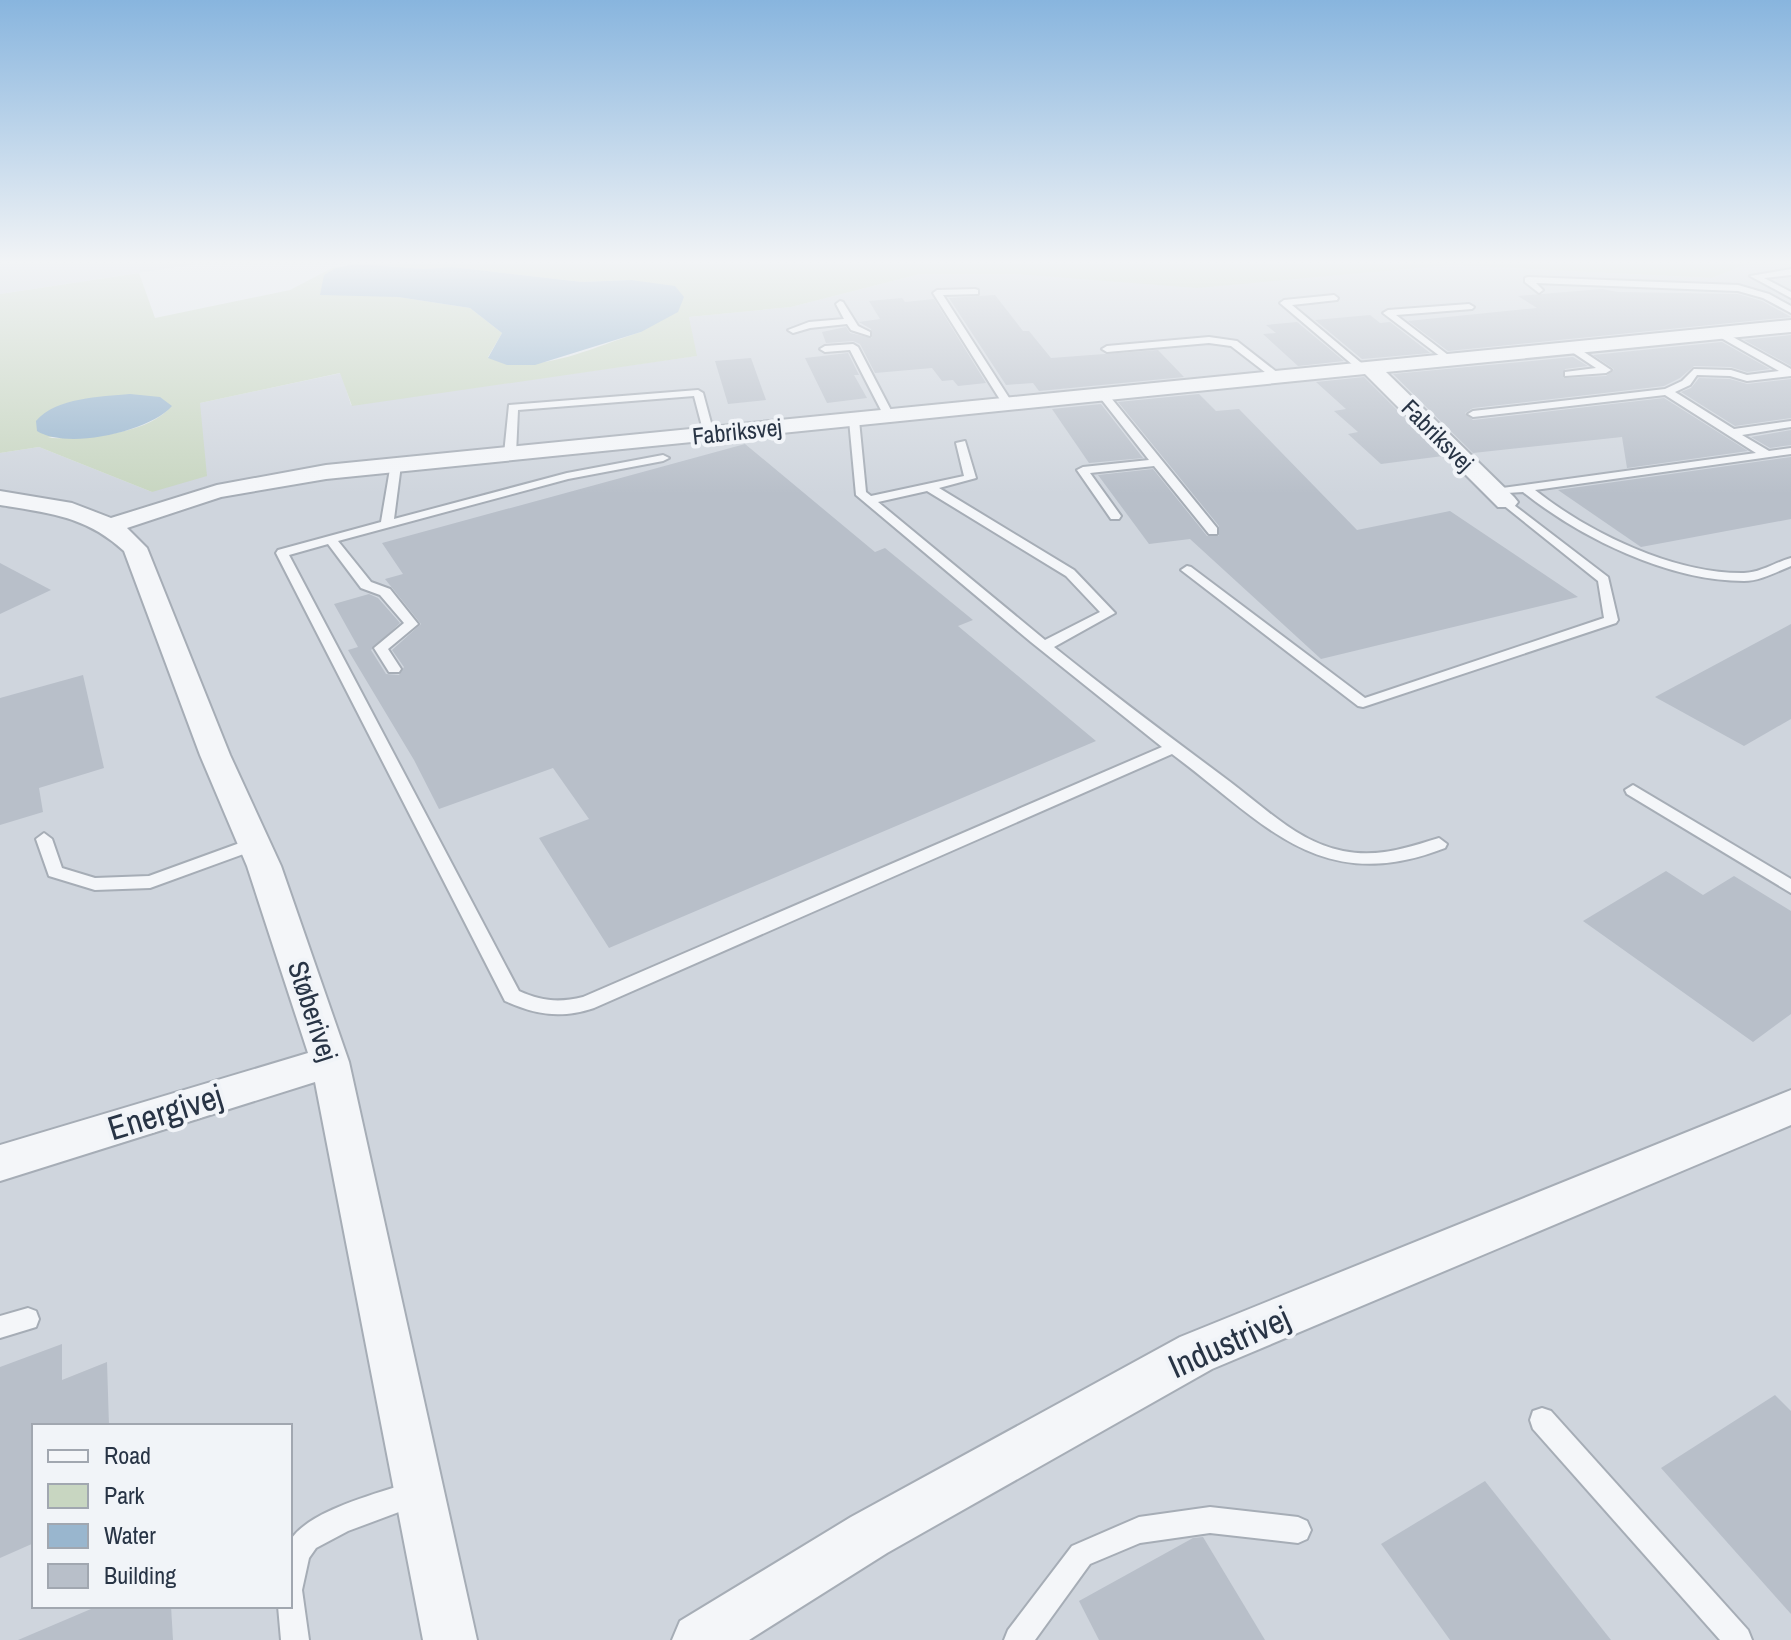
<svg xmlns="http://www.w3.org/2000/svg" width="1791" height="1640" viewBox="0 0 1791 1640" font-family="'Archivo Narrow',sans-serif">
<style>
.built{fill:#cfd5dd;fill-rule:evenodd}
.green{fill:#c8d6c1;fill-rule:evenodd}
.water{fill:#99b6ce}
.building{fill:#b8bfc9}
.lines{fill:none;stroke-linecap:round;stroke-linejoin:round}
.service-casing{stroke:#a6adb6;stroke-width:4}
.minor-casing{stroke:#a6adb6;stroke-width:4}
.service{fill:#f4f6f9;fill-rule:evenodd}
.minor{fill:#f4f6f9;fill-rule:evenodd}
.labels{text-anchor:middle;dominant-baseline:central;stroke-width:8;stroke-linejoin:round;paint-order:stroke}
.far-street-label{font-size:24px;fill:#283445;stroke:#f1f4f8}
.street-label{font-size:28px;fill:#283445;stroke:#f1f4f8}
.near-street-label{font-size:34px;fill:#283445;stroke:#f1f4f8}
</style>
<rect width="100%" height="100%" fill="#e1e6eb"/>
<!-- built -->
<g class="built">
<polygon points="0,264 196,264 0,294"/>
<path d="M1747 264H1791V1640H0V453L39 447 152 492 200 403 341 373 351 405 696 356 689 317 791 307 920 274 1450 265 1712 278ZM34 1426H290V1606H34Z"/>
</g>
<!-- green -->
<path class="green" d="M356 264 336 268 398 297 470 308 502 333 488 357C538 377 592 347 641 332L631 280 582 282 452 267 424 269 356 264H1747L1712 278 1450 265 1197 288 1015 274H920L791 307 689 317 697 356 352 406 340 373 200 403 207 476 152 492 39 447 0 453V294L139 273 155 318 290 290 332 268ZM171 406C149 435 83 439 48 438Z"/>
<!-- water -->
<g class="water">
<polygon points="356,264 424,269 452,267 582,282 631,280 675,286 684,297 678,312 641,332 535,365 507,365 488,358 502,333 470,308 398,297 320,295 324,275 336,268"/>
<path d="M130 394 160 397 172 406C149 432 67 450 37 431L36 421C57 397 100 397 130 394Z"/>
</g>
<!-- building -->
<g class="building">
<polygon points="1602,289 1618,292 1738,294 1762,301 1791,317 1448,351 1408,321 1537,308 1518,296"/>
<polygon points="995,295 1023,331 1029,331 1051,358 1158,350 1184,377 1039,391 1033,383 1006,385 949,298"/>
<polygon points="902,298 905,302 934,299 986,383 958,386 953,380 942,381 932,368 875,373 860,344 853,341 826,343 822,332 846,327 850,333 872,338 871,329 859,322 880,319 869,301"/>
<polygon points="1370,315 1380,323 1390,322 1430,353 1362,359 1315,320"/>
<polygon points="1297,322 1344,361 1298,366 1263,334 1276,333 1266,325"/>
<polygon points="1791,335 1791,366 1744,340"/>
<polygon points="1722,342 1770,369 1747,372 1731,367 1694,366 1680,378 1664,386 1473,408 1465,413 1473,420 1664,398 1748,451 1627,468 1622,437 1473,453 1393,374 1573,357 1588,366 1565,369 1563,378 1606,376 1614,369 1593,355"/>
<polygon points="848,353 859,375 854,375 867,398 827,403 805,358"/>
<polygon points="751,358 766,400 728,404 715,361"/>
<polygon points="1364,377 1443,456 1381,464 1348,434 1358,432 1334,411 1346,409 1316,382"/>
<polygon points="1699,378 1730,379 1747,384 1791,379 1791,418 1735,426 1681,392 1691,388"/>
<polygon points="1199,394 1216,411 1239,409 1357,530 1450,511 1578,597 1321,659 1190,539 1149,544 1098,475 1153,469 1207,536 1219,536 1219,526 1118,402"/>
<polygon points="1101,404 1143,458 1089,463 1052,409"/>
<polygon points="1791,430 1791,445 1770,448 1751,437"/>
<polygon points="745,444 875,552 885,548 973,620 958,626 1096,741 609,948 539,838 589,819 553,768 439,809 414,760 348,650 358,647 334,604 369,594 378,598 400,623 371,650 386,674 399,675 404,667 392,650 421,624 385,579 403,574 382,543"/>
<polygon points="1791,457 1791,519 1641,547 1558,490"/>
<polygon points="0,563 51,590 0,614"/>
<polygon points="1791,624 1791,719 1744,746 1655,697"/>
<polygon points="83,675 104,768 39,788 43,812 0,825 0,698"/>
<polygon points="1666,871 1703,895 1734,876 1791,911 1791,1014 1753,1042 1583,921"/>
<polygon points="62,1344 62,1380 107,1362 109,1426 34,1426 34,1543 0,1558 0,1367"/>
<polygon points="1775,1395 1791,1411 1791,1614 1661,1468"/>
<polygon points="1485,1481 1611,1640 1450,1640 1381,1544"/>
<polygon points="1203,1537 1265,1640 1099,1640 1079,1601 1193,1538"/>
<polygon points="98,1606 171,1606 173,1640 18,1640"/>
</g>
<g class="lines">
<!-- service casing -->
<g class="service-casing">
<g id="service">
<polygon points="1791,269 1791,275 1764,278 1791,292 1791,298 1750,276"/>
<polygon points="1528,277 1738,285 1769,294 1791,306 1791,313 1763,298 1738,291 1536,283 1543,290 1539,293 1525,282 1525,278"/>
<polygon points="975,289 978,290 978,294 943,295 1013,404 1012,406 1004,406 933,293 937,290"/>
<polygon points="1334,295 1338,298 1337,300 1292,305 1366,367 1366,371 1360,371 1280,303 1284,300"/>
<polygon points="840,301 843,302 858,326 870,332 870,336 851,330 847,324 810,328 793,333 788,330 809,322 844,319 836,304"/>
<polygon points="1469,304 1474,307 1472,309 1396,315 1452,358 1452,362 1449,363 1383,313 1388,310"/>
<path d="M1716 331H1722L1791 369V376L1747 381 1730 376 1697 375 1690 385 1675 392 1734 429 1791 421V427L1742 435 1769 451 1791 448V454L1535 490C1589 533 1674 574 1744 573 1760 573 1776 562 1791 558V566C1776 572 1760 581 1744 581 1668 581 1581 538 1523 492L1491 494 1489 492 1495 489 1756 453 1665 395 1473 417 1468 414 1473 411 1665 389 1682 381 1694 369 1731 370 1747 375 1779 371 1716 335Z"/>
<polygon points="1209,337 1237,341 1283,377 1274,379 1231,346 1209,343 1107,352 1102,349 1107,346"/>
<polygon points="853,344 858,347 894,416 893,418 884,416 850,350 825,352 820,349 825,346"/>
<polygon points="1572,345 1575,346 1611,370 1606,373 1565,376 1565,372 1596,368 1569,350 1567,348"/>
<polygon points="698,390 703,393 714,434 713,436 704,434 694,396 518,410 516,454 510,457 504,454 509,405"/>
<polygon points="1103,392 1107,393 1217,528 1217,534 1209,534 1154,466 1090,473 1121,516 1119,519 1111,519 1077,470 1083,467 1149,460 1098,395"/>
<path d="M854 417 859 420 866 492 871 496 964 476 956 443 965 441 976 478 939 488 1074 570 1115 613 1054 647C1111 693 1170 737 1229 781 1264 807 1299 843 1343 851 1378 858 1406 848 1439 838L1447 844 1445 848C1319 897 1265 823 1172 754L594 1008C561 1019 536 1015 505 1001L276 553 278 550 381 522 391 463 401 465 394 519 567 473 663 455 669 458 663 461 568 479 338 541 371 582 390 589 418 624 388 649 401 669 399 672H389L374 648 404 623 380 595 361 588 328 544 289 555 519 991C541 1001 559 1003 583 997L1162 747 1031 642 856 495 849 420ZM927 491 1066 576 1100 612 1045 640 878 502Z"/>
<polygon points="1506,499 1608,577 1618,620 1616,623 1363,707 1358,706 1181,570 1187,566 1191,567 1365,698 1604,618 1598,581 1502,504 1502,500"/>
<polygon points="1633,785 1791,879 1791,893 1627,794 1625,790"/>
<polygon points="44,833 52,839 62,868 95,878 149,876 248,840 260,840 262,844 260,848 150,888 95,890 49,876 36,839"/>
<polygon points="28,1308 36,1311 39,1319 36,1327 0,1338 0,1316"/>
<polygon points="1542,1408 1551,1411 1748,1630 1752,1640 1720,1640 1533,1429 1530,1420 1533,1411"/>
<path d="M414 1481 423 1485 427 1494 423 1503 348 1531 316 1548 309 1558 302 1590 309 1640H281L278 1606H290V1541C308 1510 380 1493 414 1481Z"/>
<polygon points="1210,1507 1298,1517 1307,1521 1311,1530 1307,1539 1298,1543 1210,1533 1140,1543 1090,1564 1035,1640 1004,1640 1008,1630 1072,1546 1139,1517"/>
</g>
</g>
<!-- minor casing -->
<g class="minor-casing">
<g id="minor">
<path d="M1791 320V332L1386 372 1514 497 1518 502 1514 507H1498L1365 374 326 479 221 497 127 528 147 548 230 755 281 866 349 1062 477 1640H423L315 1082 0 1181V1145L308 1053 247 866 200 755 124 551C86 516 49 513 0 505V491L72 503 111 518 217 485 326 465Z"/>
<polygon points="1791,1090 1791,1125 1212,1369 887,1553 749,1640 672,1640 680,1621 851,1517 1180,1337"/>
</g>
</g>
<!-- service -->
<use href="#service" class="service"/>
<!-- minor -->
<use href="#minor" class="minor"/>
</g>
<!-- sky -->
<linearGradient id="sky" x2="0" y2="1"><stop stop-color="#88b5de"/><stop offset="0.53" stop-color="#f2f4f6"/><stop offset="1" stop-color="#f2f4f6" stop-opacity="0"/></linearGradient>
<rect width="1791" height="494" fill="url(#sky)"/>
<g class="labels">
<!-- far-street labels -->
<g class="far-street-label">
<text transform="translate(737 431) rotate(-6)">Fabriksvej</text>
<text transform="translate(1438 435) rotate(45)">Fabriksvej</text>
</g>
<!-- street labels -->
<g class="street-label">
<text transform="translate(313 1011) rotate(72)">Støberivej</text>
</g>
<!-- near-street labels -->
<g class="near-street-label">
<text transform="translate(165 1112) rotate(-17)">Energivej</text>
<text transform="translate(1229 1342) rotate(-24)">Industrivej</text>
</g>
</g>
<!-- legend -->
<rect x="32" y="1424" width="260" height="184" fill="#f1f4f8" stroke="#a1a7b0" stroke-width="2"/>
<rect x="48" y="1450" width="40" height="12" fill="#f4f6f9" stroke="#a1a7b0" stroke-width="2"/>
<text x="104" y="1464" font-size="24" fill="#283445">Road</text>
<rect x="48" y="1484" width="40" height="24" fill="#c8d6c1" stroke="#a1a7b0" stroke-width="2"/>
<text x="104" y="1504" font-size="24" fill="#283445">Park</text>
<rect x="48" y="1524" width="40" height="24" fill="#99b6ce" stroke="#a1a7b0" stroke-width="2"/>
<text x="104" y="1544" font-size="24" fill="#283445">Water</text>
<rect x="48" y="1564" width="40" height="24" fill="#b8bfc9" stroke="#a1a7b0" stroke-width="2"/>
<text x="104" y="1584" font-size="24" fill="#283445">Building</text>
</svg>
